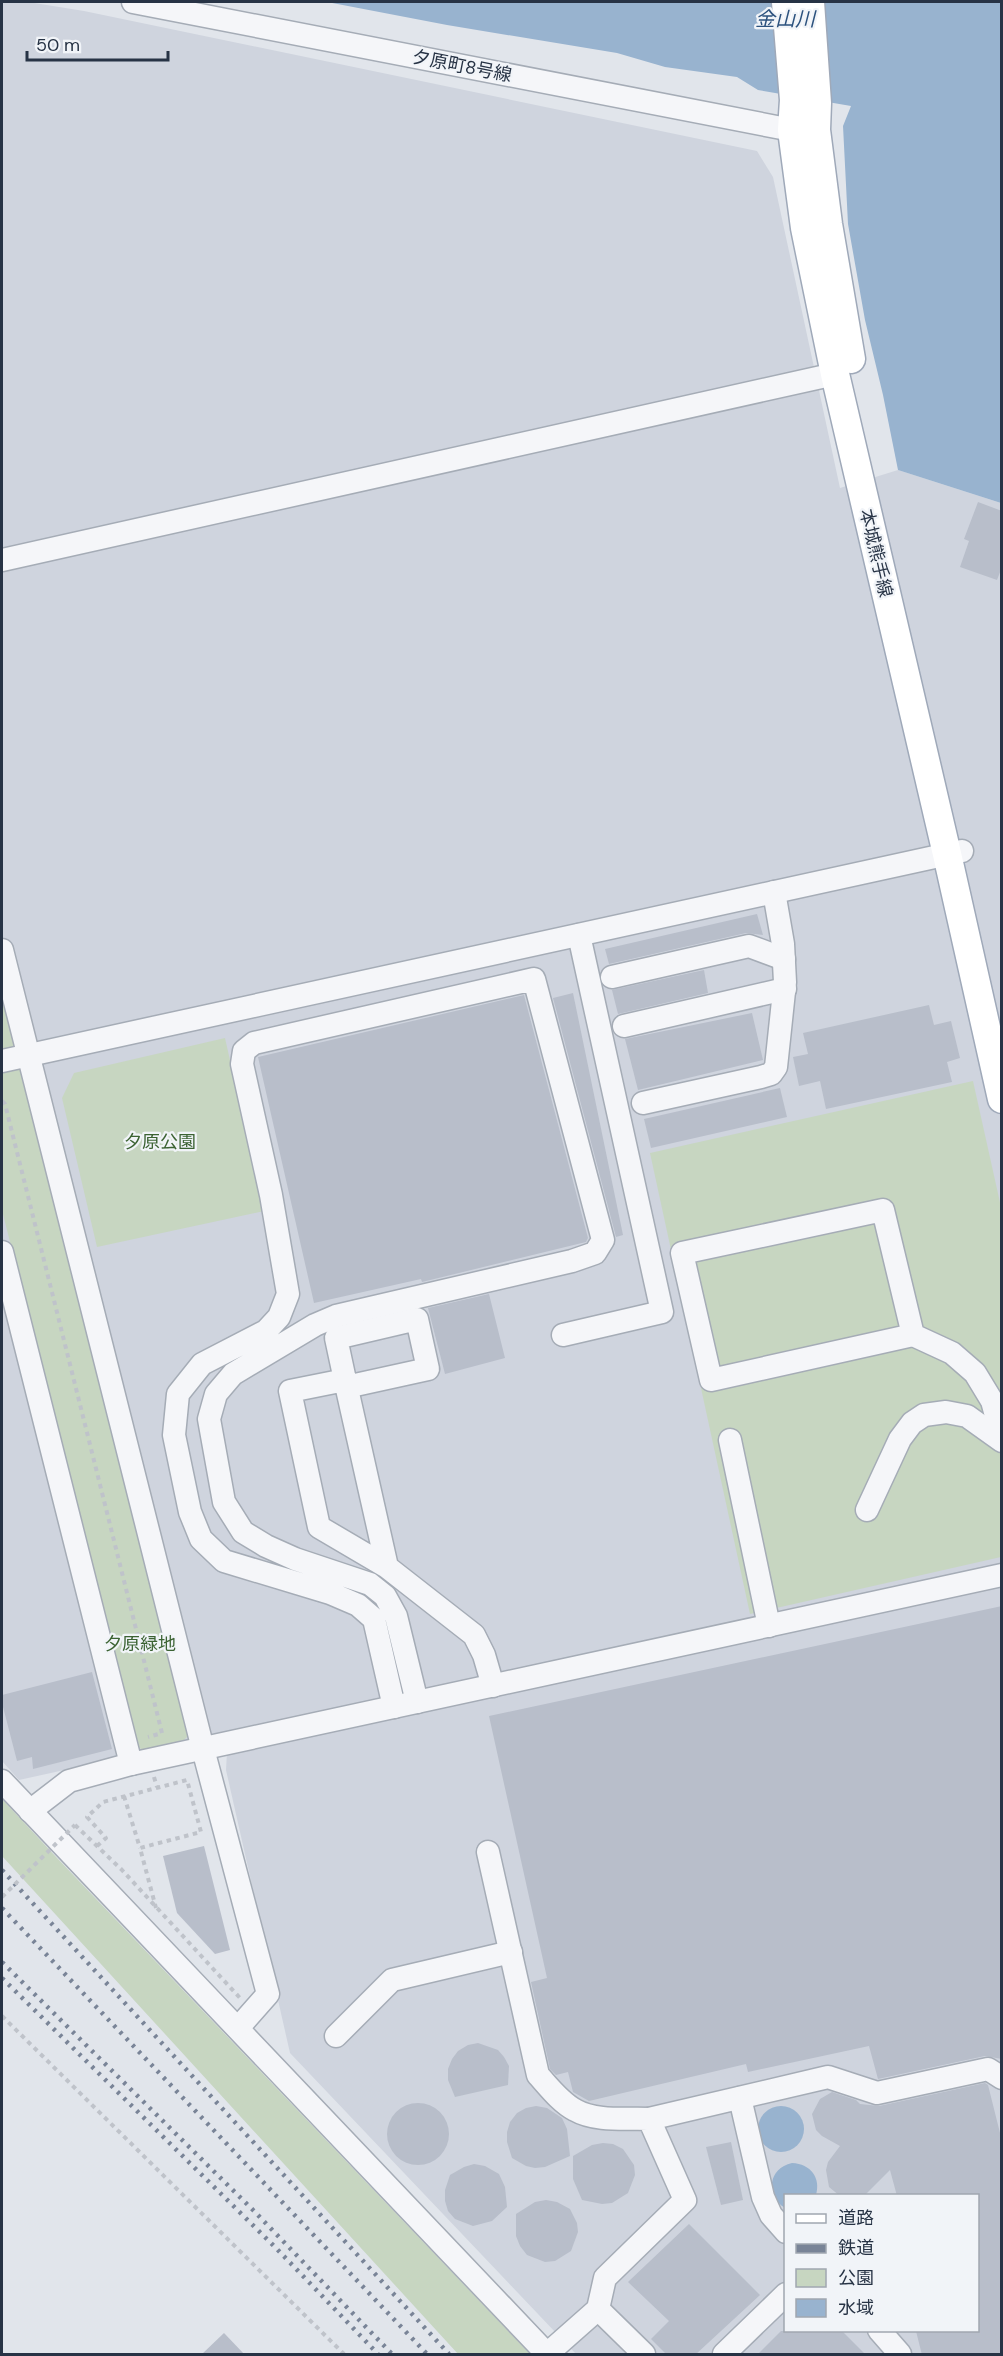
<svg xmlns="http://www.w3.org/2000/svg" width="1003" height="2356" viewBox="0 0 1003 2356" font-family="'DM Sans','Noto Sans JP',sans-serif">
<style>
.built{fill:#cfd4de;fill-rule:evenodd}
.green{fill:#c7d6c1}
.water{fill:#98b3cf}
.building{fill:#b8beca}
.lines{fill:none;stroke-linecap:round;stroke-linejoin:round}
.minor-casing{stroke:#a5acb6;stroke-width:25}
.major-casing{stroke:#9fa9b9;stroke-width:31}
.path{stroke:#bfc3ca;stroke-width:4;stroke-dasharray:4.5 4.5;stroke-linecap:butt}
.minor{stroke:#f5f6f9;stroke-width:22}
.major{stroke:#fff;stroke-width:28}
.rail{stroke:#798497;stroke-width:4.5;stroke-dasharray:3 6;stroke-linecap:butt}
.path-bridge{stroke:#bfc3ca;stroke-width:4;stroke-dasharray:4.5 4.5;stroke-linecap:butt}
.labels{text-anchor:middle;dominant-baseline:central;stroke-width:4.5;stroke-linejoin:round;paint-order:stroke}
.street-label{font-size:18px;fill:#273345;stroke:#f1f4f8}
.park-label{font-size:18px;fill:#3c6333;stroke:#f1f4f8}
.water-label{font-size:20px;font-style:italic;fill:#2c527e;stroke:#f1f4f8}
</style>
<rect width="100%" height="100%" fill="#e1e5eb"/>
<!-- built -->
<path class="built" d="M2 2H28L84 11 757 151 773 177 840 488 898 470 1001 503V2354H576L290 2053 226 1770 228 1734 19 1780 2 1761ZM786 2196H978V2330H786Z"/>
<!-- green -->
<g class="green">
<polygon points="2,982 188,1736 184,1740 143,1750 136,1746 2,1210"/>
<polygon points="225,1038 264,1211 97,1247 62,1098 74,1073"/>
<polygon points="973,1081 1001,1207 1001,1557 750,1614 650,1153"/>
<polygon points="2,1799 58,1859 530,2354 458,2354 2,1856"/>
</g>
<!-- water -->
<g class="water">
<polygon points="327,2 1001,2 1001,503 898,470 883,395 865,320 848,224 843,126 851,106 758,90 737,77 665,67 617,53 447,25"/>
<circle cx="781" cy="2129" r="23"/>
<path d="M792 2163C811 2164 821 2178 816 2195L786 2196 785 2208C765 2196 768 2168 792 2163Z"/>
</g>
<!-- building -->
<g class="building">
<polygon points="978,502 1002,511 1002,567 997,580 960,567 969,541 964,539"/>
<polygon points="757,914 763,935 746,933 609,964 605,949"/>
<polygon points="704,970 708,993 618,1014 612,990"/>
<polygon points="573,993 623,1235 616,1237 553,998"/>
<polygon points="524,995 588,1238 586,1242 422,1282 421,1279 314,1303 258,1057"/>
<polygon points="929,1005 934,1025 951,1021 960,1058 947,1062 952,1082 826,1109 820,1081 799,1086 793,1057 808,1054 803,1033"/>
<polygon points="752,1013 763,1060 638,1090 625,1039"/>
<polygon points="780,1088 787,1117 651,1148 644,1119"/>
<polygon points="489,1294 505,1358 445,1374 428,1308"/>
<polygon points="1002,1606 1002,2059 985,2056 878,2079 869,2046 748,2072 746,2064 589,2101 573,2092 568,2072 556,2075 550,2069 531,1982 547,1978 489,1716"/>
<polygon points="92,1672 112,1749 33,1769 32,1757 17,1761 2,1703 2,1695"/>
<polygon points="204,1846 230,1950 215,1954 177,1913 163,1856"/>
<polygon points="478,2043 498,2050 504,2057 509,2066 508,2085 455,2097 448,2080 448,2069 452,2059 458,2051 468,2045"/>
<polygon points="985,2083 988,2085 1002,2141 1002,2355 922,2355 916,2331 978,2331 978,2196 897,2196 890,2170 866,2194 840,2196 829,2187 826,2170 828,2162 840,2146 822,2136 816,2130 812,2114 820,2099 832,2092 856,2100 860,2104 879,2106"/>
<circle cx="418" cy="2134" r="31"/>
<polygon points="536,2106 547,2108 562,2118 567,2129 570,2156 545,2167 535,2168 526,2166 512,2158 507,2142 507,2132 510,2122 517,2113 526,2108"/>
<polygon points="731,2142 743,2200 721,2205 706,2147"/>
<polygon points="603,2143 613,2144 623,2149 634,2165 635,2175 628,2193 612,2203 602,2204 582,2200 573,2179 573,2156 592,2145"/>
<polygon points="474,2164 485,2166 499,2174 505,2187 507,2207 492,2221 473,2226 455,2219 448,2211 445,2201 445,2190 450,2175 464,2167"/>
<polygon points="546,2200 557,2202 570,2209 577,2223 578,2232 571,2251 555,2261 545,2262 527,2255 520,2246 516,2236 516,2214 535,2202"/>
<polygon points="689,2224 760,2295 695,2355 667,2355 651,2339 669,2321 628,2282"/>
<polygon points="781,2331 842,2331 866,2355 757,2355"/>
<polygon points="224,2333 245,2355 201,2355"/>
</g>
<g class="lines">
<!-- minor casing -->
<g class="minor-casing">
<g id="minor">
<polyline points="133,2 792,130 806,130"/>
<polyline points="2,560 835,374"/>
<polyline points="2,950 203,1749 268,1994 238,2028"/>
<polyline points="612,977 749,946 784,959"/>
<polyline points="624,1026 785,989"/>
<polyline points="2,1061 962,851"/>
<polyline points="643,1103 761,1077 771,1074 776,1067 785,982 783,944 774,892"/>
<polyline points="2,1252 131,1764"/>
<polyline points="563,1335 662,1312 579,935"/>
<polyline points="913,1335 883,1210 682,1253 711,1380 913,1335 952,1353 975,1373 992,1401 1002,1438"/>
<polyline points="345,1380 336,1338 417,1319 428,1369 346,1387"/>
<polyline points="730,1440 769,1626"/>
<polyline points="867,1510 900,1439 912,1423 924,1415 946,1412 967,1416 1002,1441"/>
<polyline points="387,1567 345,1380 290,1391 319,1527 387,1567 474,1635 484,1655 493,1686"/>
<polyline points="394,1707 374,1619 358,1605 330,1593 224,1561 201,1539 190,1512 174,1435 178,1394 202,1364 266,1331 279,1317 288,1294 271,1195 242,1064 244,1051 254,1043 534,979 603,1240 595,1253 572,1261 336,1316 315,1325 233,1374 216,1394 209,1419 224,1502 243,1532 266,1546 295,1559 370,1584 385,1596 396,1616 417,1702"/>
<polyline points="2,1781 547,2354"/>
<polyline points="30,1811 69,1781 131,1764 1002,1575"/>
<path d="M488 1852 538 2075C549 2087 560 2102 575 2110 596 2122 626 2118 649 2119L685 2200 605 2278 598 2309 547 2354"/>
<polyline points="336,2036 392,1980 511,1952"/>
<polyline points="740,2098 763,2197 771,2215 786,2232"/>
<polyline points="649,2119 828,2077 877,2093 988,2069 1002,2078"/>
<polyline points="598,2309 644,2354"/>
<polyline points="879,2330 900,2354"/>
<polyline points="724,2354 786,2294"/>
</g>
</g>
<!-- major casing -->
<g class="major-casing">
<g id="major">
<polyline points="786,2 794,100 792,130 805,228 835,374 947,854 1002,1099"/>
<polyline points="810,2 817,103 816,130 828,224 851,359"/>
</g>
</g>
<!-- path -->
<g class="path">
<polyline points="2,1101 5,1104 162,1733 148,1737"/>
<polyline points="154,1777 157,1787"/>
<polyline points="124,1796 140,1848"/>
<polyline points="75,1825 122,1870 240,1998"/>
<polyline points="97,1846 106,1838 87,1817 103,1802 187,1780 201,1832 140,1848 156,1908"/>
<polyline points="2,2016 344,2354"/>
</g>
<!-- minor -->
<use href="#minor" class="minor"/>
<!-- major -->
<use href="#major" class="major"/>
<!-- rail -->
<g class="rail">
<polyline points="2,1870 449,2354"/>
<polyline points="2,1908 427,2354"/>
<polyline points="2,1962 253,2210 392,2354"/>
<polyline points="2,1978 275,2247 378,2354"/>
</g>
<!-- path-bridge -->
<polyline class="path-bridge" points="2,1897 75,1825"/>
</g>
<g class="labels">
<!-- street labels -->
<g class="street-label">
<text transform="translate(462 66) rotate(11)">夕原町8号線</text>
<text transform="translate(876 553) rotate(77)">本城熊手線</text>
</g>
<!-- park labels -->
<g class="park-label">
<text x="160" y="1142">夕原公園</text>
<text x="140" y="1644">夕原緑地</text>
</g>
<!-- water labels -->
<g class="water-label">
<text x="785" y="19">金山川</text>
</g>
</g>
<!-- border -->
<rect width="1003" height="2356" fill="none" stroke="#273345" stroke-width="6"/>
<!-- legend -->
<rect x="784" y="2194" width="195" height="138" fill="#f1f4f8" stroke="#a0a7b0" stroke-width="1.5"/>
<rect x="796" y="2214" width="30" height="9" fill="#ffffff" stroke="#a0a7b0" stroke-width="1.5"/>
<text x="838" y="2224" font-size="18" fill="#273345">道路</text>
<rect x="796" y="2244" width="30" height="9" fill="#798497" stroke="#a0a7b0" stroke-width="1.5"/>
<text x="838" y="2254" font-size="18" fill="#273345">鉄道</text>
<rect x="796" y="2269" width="30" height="18" fill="#c7d6c1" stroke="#a0a7b0" stroke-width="1.5"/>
<text x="838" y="2284" font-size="18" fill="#273345">公園</text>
<rect x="796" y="2299" width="30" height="18" fill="#98b3cf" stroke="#a0a7b0" stroke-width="1.5"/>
<text x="838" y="2314" font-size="18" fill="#273345">水域</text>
<!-- scale -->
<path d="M27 51v9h141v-9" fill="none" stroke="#273345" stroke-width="3"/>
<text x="36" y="51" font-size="18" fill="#273345" stroke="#f1f4f8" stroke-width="4.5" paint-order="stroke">50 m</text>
</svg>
